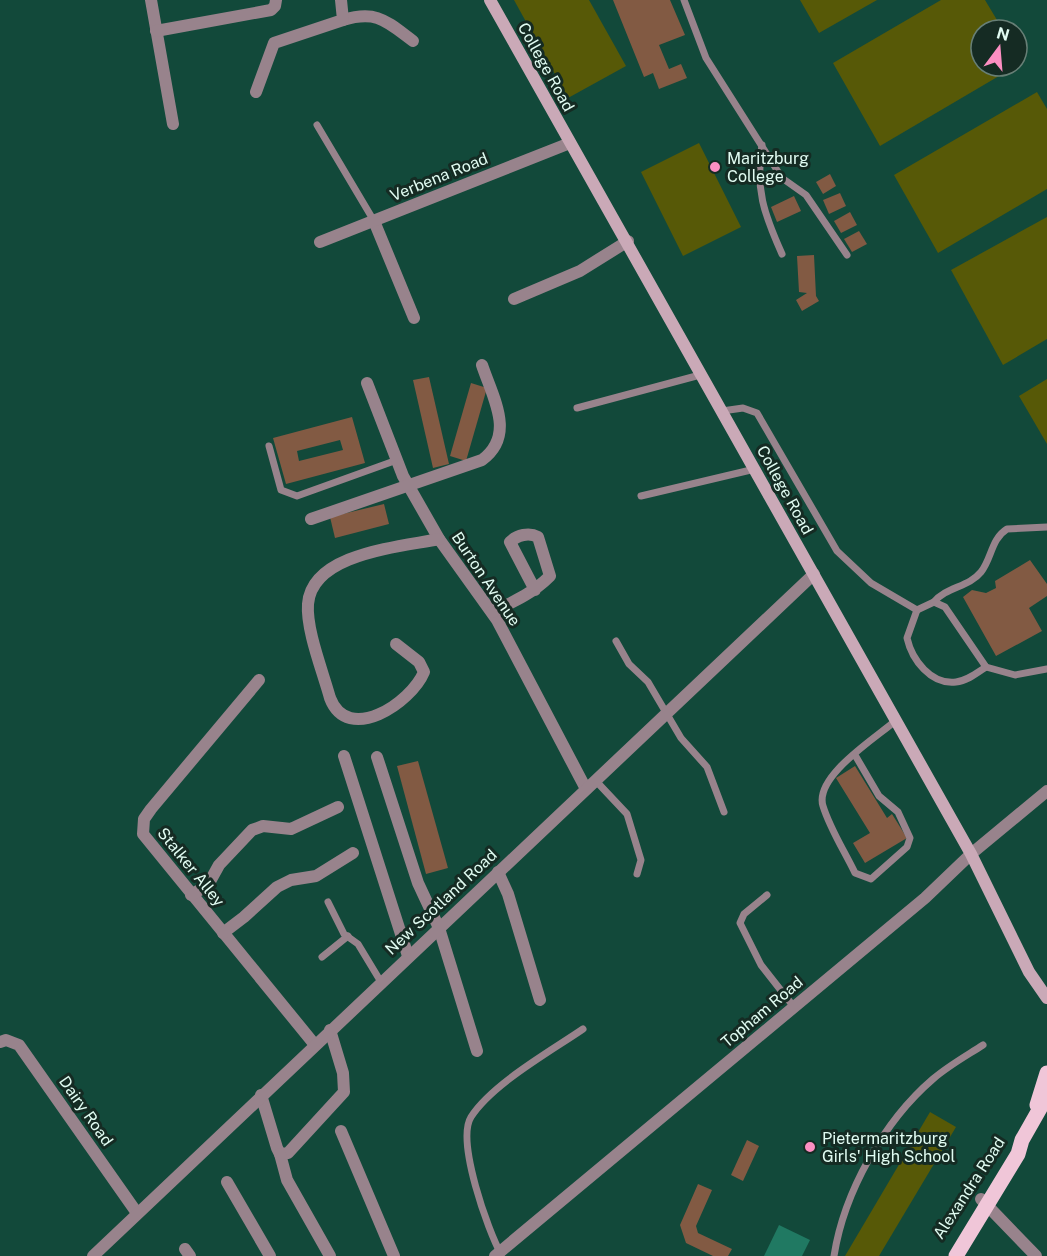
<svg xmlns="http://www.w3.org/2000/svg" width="1047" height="1256" viewBox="0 0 1047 1256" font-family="'Public Sans',sans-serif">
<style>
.green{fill:#575907}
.water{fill:#207962}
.building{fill:#825a43;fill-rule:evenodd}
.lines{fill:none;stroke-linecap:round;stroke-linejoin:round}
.lane{stroke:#98838c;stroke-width:7}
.street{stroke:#98838c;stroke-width:12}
.secondary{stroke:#caa9b7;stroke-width:12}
.primary{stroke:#f0c6d8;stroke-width:15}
.poi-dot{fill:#fc8fc2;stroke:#152b23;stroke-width:2}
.labels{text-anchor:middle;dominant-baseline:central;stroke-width:6;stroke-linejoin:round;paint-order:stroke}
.street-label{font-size:16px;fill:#e1fcf2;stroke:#152b23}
.poi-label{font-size:16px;fill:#e1fcf2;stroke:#152b23;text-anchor:start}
</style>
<rect width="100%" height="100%" fill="#12493a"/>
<!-- green -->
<g class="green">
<polygon points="514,0 589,0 626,66 568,98"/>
<polygon points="800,0 877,0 819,33"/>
<polygon points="941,0 985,0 1003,30 981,30 981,66 1016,66 880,146 833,63"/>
<polygon points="1037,92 1047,109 1047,189 938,253 894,175"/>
<polygon points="699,143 741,227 683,256 641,172"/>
<polygon points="1047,217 1047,339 1003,365 951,270"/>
<polygon points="1047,379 1047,444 1019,396"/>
<polygon points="930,1112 956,1127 879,1256 845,1256"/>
</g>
<!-- water -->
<polygon class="water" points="779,1225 810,1240 802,1256 764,1256"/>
<!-- building -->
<g class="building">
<polygon points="613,0 670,0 685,35 659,45 669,69 681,64 687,78 659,89 653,73 644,77"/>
<polygon points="830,174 836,186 823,194 816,182"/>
<polygon points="840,193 846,206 829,214 823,200"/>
<polygon points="794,196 801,211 777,222 771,207"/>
<polygon points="850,212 857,225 841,233 834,221"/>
<polygon points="859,231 867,244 852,252 844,239"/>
<polygon points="814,255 816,296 819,301 802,311 796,300 807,293 799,292 797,256"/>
<polygon points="429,377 449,464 433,468 413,380"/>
<polygon points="471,383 487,388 466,461 450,456"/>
<path d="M352 417 365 463 286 484 273 438ZM340 440 343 450 299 461 297 451Z"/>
<polygon points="384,504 389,524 335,538 330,517"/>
<polygon points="1030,560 1047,584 1047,596 1029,608 1042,631 996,656 963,597 972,590 986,593 996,588 995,581"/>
<polygon points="418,761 448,868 426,874 397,766"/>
<polygon points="855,766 887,818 892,814 907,838 865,863 853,843 870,833 836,778"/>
<polygon points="747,1140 759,1146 743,1181 731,1175"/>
<polygon points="698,1184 712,1190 696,1226 698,1233 732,1249 728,1256 713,1256 686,1243 680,1225"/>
</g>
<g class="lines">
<!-- lane -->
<g class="lane">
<polyline points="684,0 706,58 782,178 806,195 847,255"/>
<polyline points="317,125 374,221"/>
<path d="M762 145C755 189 764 214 782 254"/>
<polyline points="577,408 700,375"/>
<polyline points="722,411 743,408 757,413 837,551 871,583 917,610 934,602 945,607 986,667 1015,675 1047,669"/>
<polyline points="269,446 281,490 297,496 397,460"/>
<polyline points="641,496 755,469"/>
<path d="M934 602C946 587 969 587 981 572 992 558 991 539 1007 529L1047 527"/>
<path d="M917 610 907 638C912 660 931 685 956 682 967 681 977 673 986 667"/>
<polyline points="616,641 629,664 648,682 681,738 707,767 724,812"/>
<path d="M855 755 879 796 898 812 910 838 907 847 871 879 855 873C845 852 830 829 823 806 814 777 874 739 894 722"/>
<polyline points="595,780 627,814 641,860 637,874"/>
<polyline points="767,895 744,914 740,923 761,965 794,1007"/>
<polyline points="328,902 344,934 358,944 381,982"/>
<polyline points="322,957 348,936"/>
<path d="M501 1254C488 1231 456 1141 471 1117 492 1084 551 1051 583 1029"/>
<path d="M834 1256C844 1192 884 1121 933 1079 948 1066 966 1056 983 1045"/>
</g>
<!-- street -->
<g class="street">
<polyline points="151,0 173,124"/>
<path d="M343 20C377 10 386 21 413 41"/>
<polyline points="156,31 271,10 275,6 276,0"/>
<polyline points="256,92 274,43 343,20 341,0"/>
<polyline points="374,221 414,318"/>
<polyline points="320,242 570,143"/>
<polyline points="514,299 580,271 628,241"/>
<polyline points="367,383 403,476 439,539 497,620 586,789"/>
<path d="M311 519 482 460C516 435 493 398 482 365"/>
<path d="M492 612C513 602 532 594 550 576L538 537C529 532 517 535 510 542L535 590"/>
<path d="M396 644 419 662 424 672C411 703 348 745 330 698 323 672 306 630 308 604 312 553 400 547 439 539"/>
<polyline points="259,680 151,809 144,819 143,834 315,1045"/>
<polyline points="344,756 408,956"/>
<polyline points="377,757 418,883 439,928 477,1051"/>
<polyline points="498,872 508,894 540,1000"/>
<polyline points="191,895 208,885 219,865 252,830 263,826 291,829 338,807"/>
<polyline points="223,933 244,917 277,887 291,880 316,876 353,853"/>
<polyline points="0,1042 6,1040 19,1045 137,1213"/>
<polyline points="261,1095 277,1148 280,1154 288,1153 344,1092 343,1073 330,1030"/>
<polyline points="341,1131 394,1256"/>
<polyline points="280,1154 287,1180 330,1256"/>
<polyline points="227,1182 270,1256"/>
<polyline points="981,1199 1036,1256"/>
<polyline points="185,1249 190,1256"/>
<polyline points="93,1256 814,574"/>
<polyline points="495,1256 925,898 971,854 1047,791"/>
</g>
<!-- secondary -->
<polyline class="secondary" points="490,0 971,854 1029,972 1047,998"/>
<!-- primary -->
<g class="primary">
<polyline points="1037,1105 1047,1073"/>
<polyline points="956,1256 1018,1154 1022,1140 1047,1096"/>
</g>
</g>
<!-- markers -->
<g class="poi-dot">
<circle cx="715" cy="167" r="6"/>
<circle cx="810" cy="1147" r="6"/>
</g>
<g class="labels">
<!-- street labels -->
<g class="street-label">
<text transform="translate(546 67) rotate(61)">College Road</text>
<text transform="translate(439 177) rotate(-22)">Verbena Road</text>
<text transform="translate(785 490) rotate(61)">College Road</text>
<text transform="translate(486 579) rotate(56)">Burton Avenue</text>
<text transform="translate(191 867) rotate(51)">Stalker Alley</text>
<text transform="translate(441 902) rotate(-43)">New Scotland Road</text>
<text transform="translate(762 1012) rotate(-40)">Topham Road</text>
<text transform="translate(86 1111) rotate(55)">Dairy Road</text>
<text transform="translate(969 1188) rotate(-57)">Alexandra Road</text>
</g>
<!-- poi labels -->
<g class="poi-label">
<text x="727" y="158">Maritzburg<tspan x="727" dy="18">College</tspan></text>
<text x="822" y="1138">Pietermaritzburg<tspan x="822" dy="18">Girls' High School</tspan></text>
</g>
</g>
<!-- north arrow -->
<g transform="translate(999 48) rotate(16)"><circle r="28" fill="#152b23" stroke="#677f76" stroke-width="1.5"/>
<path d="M0-4.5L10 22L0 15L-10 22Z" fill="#fc8fc2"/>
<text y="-9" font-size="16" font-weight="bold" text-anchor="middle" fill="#e1fcf2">N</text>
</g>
</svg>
